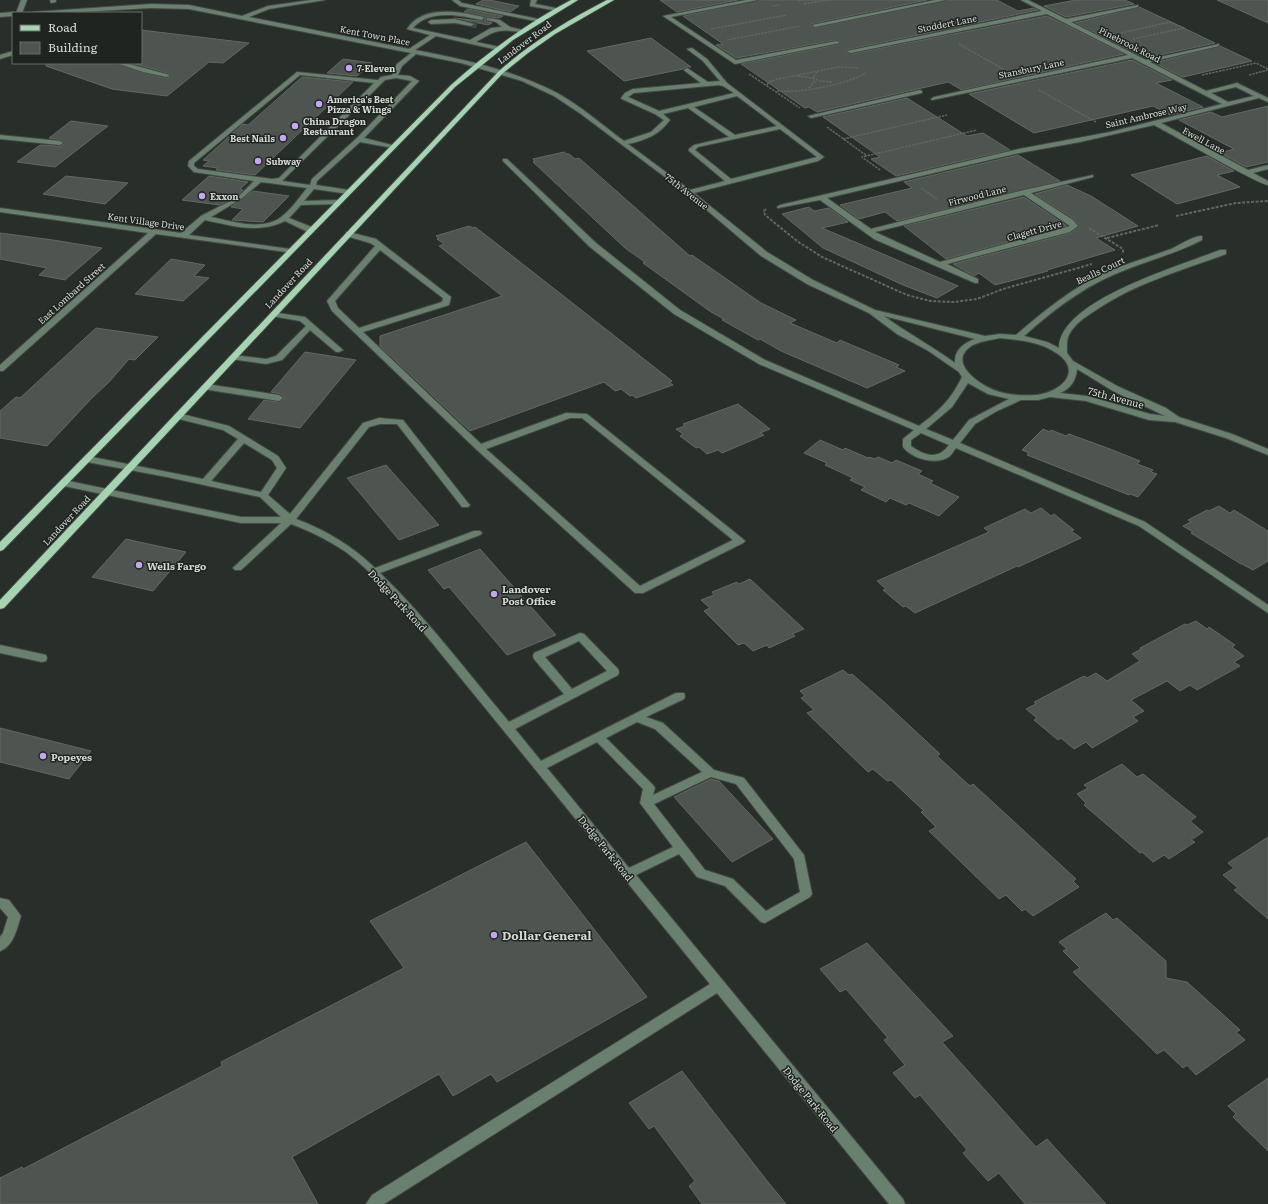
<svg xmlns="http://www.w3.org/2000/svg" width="1268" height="1204" viewBox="0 0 1268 1204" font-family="Literata,serif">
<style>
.building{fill:#4e5450;stroke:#626863}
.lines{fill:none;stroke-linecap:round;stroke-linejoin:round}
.minor-tunnel{stroke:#424844;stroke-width:6;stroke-dasharray:6 3;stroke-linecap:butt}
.minor-casing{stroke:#444946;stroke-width:2}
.major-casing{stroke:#444946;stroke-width:2}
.path-far1{stroke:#606662;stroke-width:1.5;stroke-dasharray:2.5 1;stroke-linecap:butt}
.path{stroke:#606662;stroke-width:2;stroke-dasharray:3 1.5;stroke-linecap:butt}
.minor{fill:#6a806f;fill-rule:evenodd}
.major{fill:#a6d4b2;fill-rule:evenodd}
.poi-dot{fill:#c6a6f0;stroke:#1f2420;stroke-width:1.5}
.labels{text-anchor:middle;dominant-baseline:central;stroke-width:3;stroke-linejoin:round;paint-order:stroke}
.far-street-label{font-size:9px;fill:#d5d9d6;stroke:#1f2420}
.far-poi-label{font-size:9px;font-weight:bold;fill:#d5d9d6;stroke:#1f2420;text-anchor:start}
.street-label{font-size:10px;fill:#d5d9d6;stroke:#1f2420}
.poi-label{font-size:10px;font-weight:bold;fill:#d5d9d6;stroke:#1f2420;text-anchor:start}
.near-poi-label{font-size:12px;font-weight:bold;fill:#d5d9d6;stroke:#1f2420;text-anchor:start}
</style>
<rect width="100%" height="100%" fill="#282e2a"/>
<!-- building -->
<g class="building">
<polygon points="483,0 489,0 519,6 510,12 476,4"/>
<polygon points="660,0 738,0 677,12"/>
<polygon points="759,0 927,0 811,24 811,26 815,28 947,0 997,0 1018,11 1034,8 1038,10 846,50 846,52 850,54 1047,16 1124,54 962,90 948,82 817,112 809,107 805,108 741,64 840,44 841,42 837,40 736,58 716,45 723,44 683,16"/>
<polygon points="1076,0 1125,0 1134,4 1066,17 1044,6"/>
<polygon points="1217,0 1268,0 1268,23"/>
<polygon points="1139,7 1167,20 1215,43 1146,58 1075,23"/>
<polygon points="468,9 503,16 499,18 486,17 486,21 492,23 488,25 454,18 481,21 485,18 483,16 464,12"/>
<polygon points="141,30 249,43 223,63 209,62 167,96 112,89 46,66 46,63 115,63 143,73 168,78 171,75 170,74 131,63 141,63"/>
<polygon points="651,38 691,67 686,67 683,69 624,81 587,51"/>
<polygon points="1220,46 1252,61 1183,77 1154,63"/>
<polygon points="343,59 372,63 357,76 327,73"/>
<polygon points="1132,60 1172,80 1156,83 1203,107 1170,115 1153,106 1034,133 969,94"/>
<polygon points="302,77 353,82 255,175 216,170 218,168 203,166 209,161 203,160 243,124 248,125"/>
<polygon points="907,98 967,136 983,133 1010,150 896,176 871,159 880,157 823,117"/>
<polygon points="1268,106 1268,162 1246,167 1220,153 1234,149 1179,120 1211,112 1222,117"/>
<polygon points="71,121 108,126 55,167 17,162 40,145 60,146 64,144 64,143 61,140 49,138"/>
<polygon points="564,152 567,154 569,154 575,159 579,158 690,256 692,255 761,303 796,320 790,323 837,343 840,340 899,365 896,367 905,371 867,388 781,351 760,339 758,340 722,320 724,319 711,312 643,263 645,262 625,248 533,162 535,162 533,159"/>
<polygon points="1018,155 1060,181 897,221 885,212 859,219 840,205 912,188 904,182"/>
<polygon points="1207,156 1234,171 1217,175 1240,187 1177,204 1131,175"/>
<polygon points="66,176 128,183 105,204 43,194"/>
<polygon points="209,176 248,182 240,189 243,190 238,196 240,200 253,191 289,196 263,222 232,220 243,209 231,207 238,202 235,198 219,205 182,200"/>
<polygon points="1067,185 1091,196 1138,226 1096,238 1115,250 1047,270 1048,271 995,285 979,273 974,276 953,264 1071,233 1079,226 1074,219 1035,194"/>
<polygon points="1024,197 1067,226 946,259 904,226"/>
<polygon points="809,207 814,211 829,208 848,222 822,228 958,286 937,298 903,285 823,248 782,214"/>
<polygon points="469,226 473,228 475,227 492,240 635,352 672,381 669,382 673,385 636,398 632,395 630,396 621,389 615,391 604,382 470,431 380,346 380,336 502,296 439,246 444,244 437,239 439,238 436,236"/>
<polygon points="0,233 53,240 102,248 65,280 39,275 47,268 0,259"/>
<polygon points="171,259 205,265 194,276 209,278 183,301 135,294"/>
<polygon points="96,328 158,337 135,360 129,359 110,381 91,399 47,446 0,438 0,411 16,397 20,398"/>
<polygon points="305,352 356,360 300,428 248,419 264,400 279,402 284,399 284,397 280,394 271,392"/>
<polygon points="738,404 770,429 760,433 764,435 722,453 718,450 707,454 699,447 696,448 680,436 683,434 676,429 685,426 683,424"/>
<polygon points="1043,429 1050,432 1051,430 1066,436 1069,434 1110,449 1140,461 1137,464 1153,470 1151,472 1157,474 1138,497 1130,494 1129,495 1027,455 1029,453 1022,450"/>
<polygon points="820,440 843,450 845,448 868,458 869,457 875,459 878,457 892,463 896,460 922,471 918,474 933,481 930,483 959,497 939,516 909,503 906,505 890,498 886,502 861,490 865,487 850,480 853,478 825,465 827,463 804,453"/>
<polygon points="386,465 439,525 399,540 347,478"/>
<polygon points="1219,506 1230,513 1234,510 1268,531 1268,561 1253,570 1242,564 1241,564 1191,533 1193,532 1183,526 1191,522 1188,520 1207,510 1209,511"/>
<polygon points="1041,508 1051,516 1054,514 1074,530 1071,531 1081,538 1018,567 1017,566 915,613 906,606 903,607 883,590 886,589 877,581 989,532 984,528 1025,509 1031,513"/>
<polygon points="126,539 139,542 186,552 153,591 92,577"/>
<polygon points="480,549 556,635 507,655 449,587 444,589 428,570"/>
<polygon points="750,579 778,605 804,629 792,634 795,636 769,648 767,645 753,651 744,643 738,645 704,611 710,608 701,600 714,595 712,592 737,582 739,584"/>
<polygon points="1196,621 1207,629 1209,627 1235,645 1232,647 1244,656 1234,662 1240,666 1197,690 1190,685 1180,691 1167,681 1131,700 1144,711 1133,717 1138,721 1092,748 1086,742 1074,749 1061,738 1058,740 1034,720 1037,718 1026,709 1036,704 1034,702 1084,676 1087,678 1096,673 1107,681 1140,661 1132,654 1141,649 1140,648 1185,624 1187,625"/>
<polygon points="843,670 849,675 852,674 884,702 940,754 937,756 970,786 973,784 1010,818 1076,879 1073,881 1079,887 1033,916 1025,909 1022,911 1006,895 999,899 929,831 936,827 921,812 924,811 891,780 887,781 873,769 868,772 807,713 814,710 801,698 805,696 800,691"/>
<polygon points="0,728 91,751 69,779 0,762"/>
<polygon points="1122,764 1137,777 1143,774 1196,817 1190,821 1203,832 1191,840 1195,842 1169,859 1164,855 1153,862 1142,852 1140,853 1084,805 1086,803 1077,794 1088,788 1084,785"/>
<polygon points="711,779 719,781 773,839 732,862 674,797"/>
<polygon points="1268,837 1268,919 1234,890 1238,888 1223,875 1234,868 1228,863"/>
<polygon points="526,842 647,997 497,1082 491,1074 453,1096 439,1074 292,1157 318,1204 0,1204 0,1178 22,1167 23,1169 222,1066 221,1062 404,968 370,921"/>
<polygon points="1106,913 1113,920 1117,918 1166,961 1166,978 1187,982 1240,1030 1236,1032 1245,1040 1196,1075 1187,1065 1183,1068 1164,1050 1157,1054 1073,972 1080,968 1063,951 1067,949 1059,942"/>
<polygon points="867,943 953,1036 942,1042 1036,1147 1047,1139 1106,1204 1025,1204 999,1173 988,1181 963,1153 967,1150 920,1095 915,1098 893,1073 905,1065 884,1040 888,1038 846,989 840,992 820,969"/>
<polygon points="682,1071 764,1177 786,1204 702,1204 689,1186 695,1181 654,1126 649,1129 629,1103"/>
<polygon points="1268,1078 1268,1151 1233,1117 1236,1114 1228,1106"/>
</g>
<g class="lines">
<!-- minor-tunnel -->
<polyline class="minor-tunnel" points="471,24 478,26"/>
<!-- minor casing -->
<g class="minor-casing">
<g id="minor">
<polygon points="21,0 27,0 22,13 16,13"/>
<polygon points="50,0 56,0 56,2 51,3"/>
<path d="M311 0H325L269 9 249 17 409 49 430 35 407 29C422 5 460 11 483 17L484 18 481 20C460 15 429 9 413 28L470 40 491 28 502 27 496 22 487 20V18L500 20 510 27 526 31 523 33C500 28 496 30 476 42L500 47 501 48 498 50 436 36 415 50C463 59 513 70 557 93 581 106 602 125 624 141L651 132 664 120 655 114 622 99 621 98 625 93 633 89 701 83 685 71 684 70 687 68 708 82 720 81 703 61 687 49 692 48 707 59 727 83 824 157 818 161 694 193 767 252 813 280 875 310 985 336 1000 334 1016 335C1044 311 1073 287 1107 272 1128 263 1150 257 1171 249 1178 246 1194 235 1202 236V240C1173 255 1142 262 1113 275 1080 289 1051 312 1024 336L1047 342 1059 348C1059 300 1183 265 1220 250H1226V254C1180 271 1133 284 1093 312 1085 317 1075 324 1070 333 1066 339 1067 346 1067 353L1073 361 1119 387 1166 408 1179 417 1232 434 1268 449V455L1226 438 1175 422 1149 420 1086 401 1050 397 1038 400H1021L997 411 975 424 960 443 1145 522 1268 605V613L1139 526 956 448C954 450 952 454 950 456 937 466 912 459 903 447V439L914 430 759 364 674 314 590 247 503 161V159H507L596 243 680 310 765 360 919 426C939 411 951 400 962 377L959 372 927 350 897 334 869 313 807 284 761 256 689 195 581 114 554 96 522 81 461 63 416 54 402 66 398 75 410 76 419 81 364 138 396 146 393 148 360 142 317 181 316 185 349 190 352 192 349 194 314 189 304 201 338 200 341 202 338 204 301 205 289 218 314 228V232H308L285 221C259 234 232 226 205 220L189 235 290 249 294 251 293 253 156 234 3 371H0V365L148 233 0 212V208L181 233 201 216 234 199 236 200V202L211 217C232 221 260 231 280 218 291 210 299 198 307 188L261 182 241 199 239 198V196L254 181 194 172 188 166 189 161 297 72 378 80 381 77 392 75 397 64 411 53 189 9 151 8 62 13H32L33 12 151 4 189 5 242 16 268 6ZM300 75 374 83 279 178 272 179 198 169 194 166V163ZM396 78 412 81 358 137 312 179 310 185 282 181 385 80ZM719 85 723 86 734 93 659 111 628 97 634 93ZM737 96 777 126 735 135 694 107ZM688 108 729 137 694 145 689 149V151L725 181 690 190 628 144C646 140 659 135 670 120L663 114ZM780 129 817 157 731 179 695 150 698 147ZM884 316 975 339C964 343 954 350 955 363 932 346 907 333 884 316ZM1000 338C1020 340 1041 342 1058 354 1084 373 1058 393 1036 395 1022 396 1007 395 994 390 977 383 946 361 973 345 981 341 991 340 1000 338ZM1077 369 1113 391 1165 416 1150 414 1087 396 1060 393C1070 389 1076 381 1077 369ZM968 383 988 394 1009 399 969 420 953 440 926 429 952 407ZM921 433 949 445C938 460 925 456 911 446V440Z"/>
<polygon points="452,0 458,0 462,3 543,20 540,22 460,6"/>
<polygon points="531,0 537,0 535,4 561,9 558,11 530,6"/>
<polygon points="746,0 758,0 671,17 736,60 837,41 840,43 735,64 663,16"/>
<polygon points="935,0 946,0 815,27 812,25"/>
<path d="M1021 0H1028L1066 19 1138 5V7L1071 22 1146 60 1219 44V46L1150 62 1206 91 1237 83 1268 98V102L1259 98 1161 123 1248 170 1268 165V169L1253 173 1268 181V185C1259 185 1170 133 1154 125L1080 142 1019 153 827 198 871 229 1024 190 1093 175V177L1031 193 1073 220 1078 226 1070 232 947 264 978 279V283H975L874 239 820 200 778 208 777 207 780 205 1019 149 1110 132 1222 104 1132 58 932 100 931 99 934 97 1128 55 1047 14 850 53 847 51 1042 11ZM1236 87 1254 96 1228 102 1211 93ZM1024 195 1070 226 1064 228 940 262 875 232Z"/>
<polygon points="0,13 13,12 15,13 13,13 13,16 0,17"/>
<polygon points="455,19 474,24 471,26 455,23 431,24 428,22 431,20"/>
<polygon points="13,51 13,55 0,59 0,55"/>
<polygon points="116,63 125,63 170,75 167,77 143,72"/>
<polygon points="920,90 922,91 922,93 811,118 808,116"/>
<polygon points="0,135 60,141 63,143 60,145 0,139"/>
<path d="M346 232H349L376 239 451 297 449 305 363 332 481 444 566 413 587 414 743 539 745 541 743 543 643 593H635L477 450 332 311 327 301 375 246 370 243 346 236ZM380 250 443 298 442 302 359 328 338 308 335 301ZM570 418H582L733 540 640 586 486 449Z"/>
<polygon points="271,312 305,317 343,350 339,352 336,352 310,330 282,360 266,364 230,359 229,357 233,355 266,359 276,356 306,326 300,321 271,316"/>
<polygon points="206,384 279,395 283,398 279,401 203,389 202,387 203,385"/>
<path d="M178 413 229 426 278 456 286 468 268 495 290 514 363 423 379 418 403 420 468 503 470 505 468 507H462L397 424H380L369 427 296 519C326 530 352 546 375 568L474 531H480L482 533 480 535 380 573C427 618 467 672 509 722L564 694 534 659 533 656 534 653 580 633 584 634 618 669 619 672 618 675 515 729 541 761 676 693H684L685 696 684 699 646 717 663 723 714 770 744 778 804 855 812 894 810 897 765 923 761 922 725 886 697 877 679 854 636 875 903 1199 905 1204H889L717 993 384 1204H366L372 1195 710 984 429 639C404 610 378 576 346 552 330 541 310 531 291 524L241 570H235L233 568 235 566 281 523H241L64 486 59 483 64 480 241 517H281L260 497 167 477 87 462 83 459 87 456 203 479 238 439 223 430 175 418 174 416 175 414ZM244 443 272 460 277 468 261 492 211 481ZM579 641 607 671 572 689 545 657ZM637 722 655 729 702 772 653 795 655 788 653 785 606 738ZM597 742 643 789 640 803 673 847 629 868 547 768ZM711 777 736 784 794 859 800 892 766 911 733 879 705 870 654 804Z"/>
<polygon points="0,645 42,654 46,655 47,658 46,661 42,662 0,653"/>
<path d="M0 898 9 900 21 916C17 928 14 946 0 951V937L3 933 8 917 0 908Z"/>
</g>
</g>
<!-- major casing -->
<g class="major-casing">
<g id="major">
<path d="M571 0H578L513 40 455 87 3 550 0 551V542L451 85C488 52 527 23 571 0Z"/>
<path d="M607 0H614L555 34 528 53 503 73 4 608 0 609V600L499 71C532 42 568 20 607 0Z"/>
</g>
</g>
<!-- path-far1 -->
<g class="path-far1">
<polyline points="798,1 802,0"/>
<polyline points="804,4 827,0"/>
<polyline points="773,6 779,5"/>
<polyline points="711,29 787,15"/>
<polyline points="1121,33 1170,22 1184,28 1133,39"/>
<polyline points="727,40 800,26"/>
<polyline points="959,44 1003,69"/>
<polyline points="817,72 813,78 820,81 833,82"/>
<polyline points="749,74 800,108"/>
<polyline points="1202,75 1256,63 1268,69"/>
<polyline points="1249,75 1268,70"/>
<polyline points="798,76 813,78"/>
<polyline points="767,85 769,82 778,79 839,67 859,68"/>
<polyline points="809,88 816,80"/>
<polyline points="1039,90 1096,122"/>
<path d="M777 91C801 93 845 85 866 73"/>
<polyline points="827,127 867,156"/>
<polyline points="843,139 947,115"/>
<polyline points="880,170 862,157 977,130"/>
<polyline points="921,188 937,199"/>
</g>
<!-- path -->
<g class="path">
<polyline points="766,209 764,211 765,215 797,241 822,257 907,295 930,301 954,302 977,299 1003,289 1092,264"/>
<polyline points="1176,216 1236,203 1268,201"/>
<polyline points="1089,228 1123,249 1123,252 1121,253"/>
<polyline points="1107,238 1159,225"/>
</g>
<!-- minor -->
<use href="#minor" class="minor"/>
<!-- major -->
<use href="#major" class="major"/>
</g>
<!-- markers -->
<g class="poi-dot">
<circle cx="349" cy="68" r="4"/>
<circle cx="319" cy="104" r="4"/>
<circle cx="295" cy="126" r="4"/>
<circle cx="283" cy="138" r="4"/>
<circle cx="258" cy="161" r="4"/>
<circle cx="202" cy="196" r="4"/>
<circle cx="139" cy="565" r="4"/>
<circle cx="494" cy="594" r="4"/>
<circle cx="43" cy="756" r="4"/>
<circle cx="494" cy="935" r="4"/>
</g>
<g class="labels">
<!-- far-street labels -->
<g class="far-street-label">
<text transform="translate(947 23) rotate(-11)">Stoddert Lane</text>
<text transform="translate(375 35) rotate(11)">Kent Town Place</text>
<text transform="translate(524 42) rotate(-37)">Landover Road</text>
<text transform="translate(1130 44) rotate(27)">Pinebrook Road</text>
<text transform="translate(1031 68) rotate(-12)">Stansbury Lane</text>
<text transform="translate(1146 115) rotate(-13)">Saint Ambrose Way</text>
<text transform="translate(1204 140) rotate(28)">Ewell Lane</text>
<text transform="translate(687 191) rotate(38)">75th Avenue</text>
<text transform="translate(977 195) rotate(-14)">Firwood Lane</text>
<text transform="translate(146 221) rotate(8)">Kent Village Drive</text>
<text transform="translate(1034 230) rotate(-15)">Clagett Drive</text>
<text transform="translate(1100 270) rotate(-25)">Bealls Court</text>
<text transform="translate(288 283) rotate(-47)">Landover Road</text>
<text transform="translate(71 293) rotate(-42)">East Lombard Street</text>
<text transform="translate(66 520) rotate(-47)">Landover Road</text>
</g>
<!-- far-poi labels -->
<g class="far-poi-label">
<text x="357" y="68">7-Eleven</text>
<text x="327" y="99">America's Best<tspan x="327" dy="10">Pizza &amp; Wings</tspan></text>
<text x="303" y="121">China Dragon<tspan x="303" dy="10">Restaurant</tspan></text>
<text x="275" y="138" text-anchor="end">Best Nails</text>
<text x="266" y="161">Subway</text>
<text x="210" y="196">Exxon</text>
</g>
<!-- street labels -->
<g class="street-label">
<text transform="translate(1116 397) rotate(15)">75th Avenue</text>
<text transform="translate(398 600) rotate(47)">Dodge Park Road</text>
<text transform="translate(606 848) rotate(51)">Dodge Park Road</text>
<text transform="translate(811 1099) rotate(51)">Dodge Park Road</text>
</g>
<!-- poi labels -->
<g class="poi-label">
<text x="147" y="565">Wells Fargo</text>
<text x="502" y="588">Landover<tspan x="502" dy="12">Post Office</tspan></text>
<text x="51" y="756">Popeyes</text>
</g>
<!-- near-poi labels -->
<g class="near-poi-label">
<text x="502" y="935">Dollar General</text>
</g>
</g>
<!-- legend -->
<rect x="12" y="12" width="130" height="52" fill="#1f2420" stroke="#686c69"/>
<rect x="20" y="25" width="20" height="6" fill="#a6d4b2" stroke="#686c69"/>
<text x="48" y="32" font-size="12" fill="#d5d9d6">Road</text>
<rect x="20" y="42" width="20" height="12" fill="#4e5450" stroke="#686c69"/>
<text x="48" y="52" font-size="12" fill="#d5d9d6">Building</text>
</svg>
